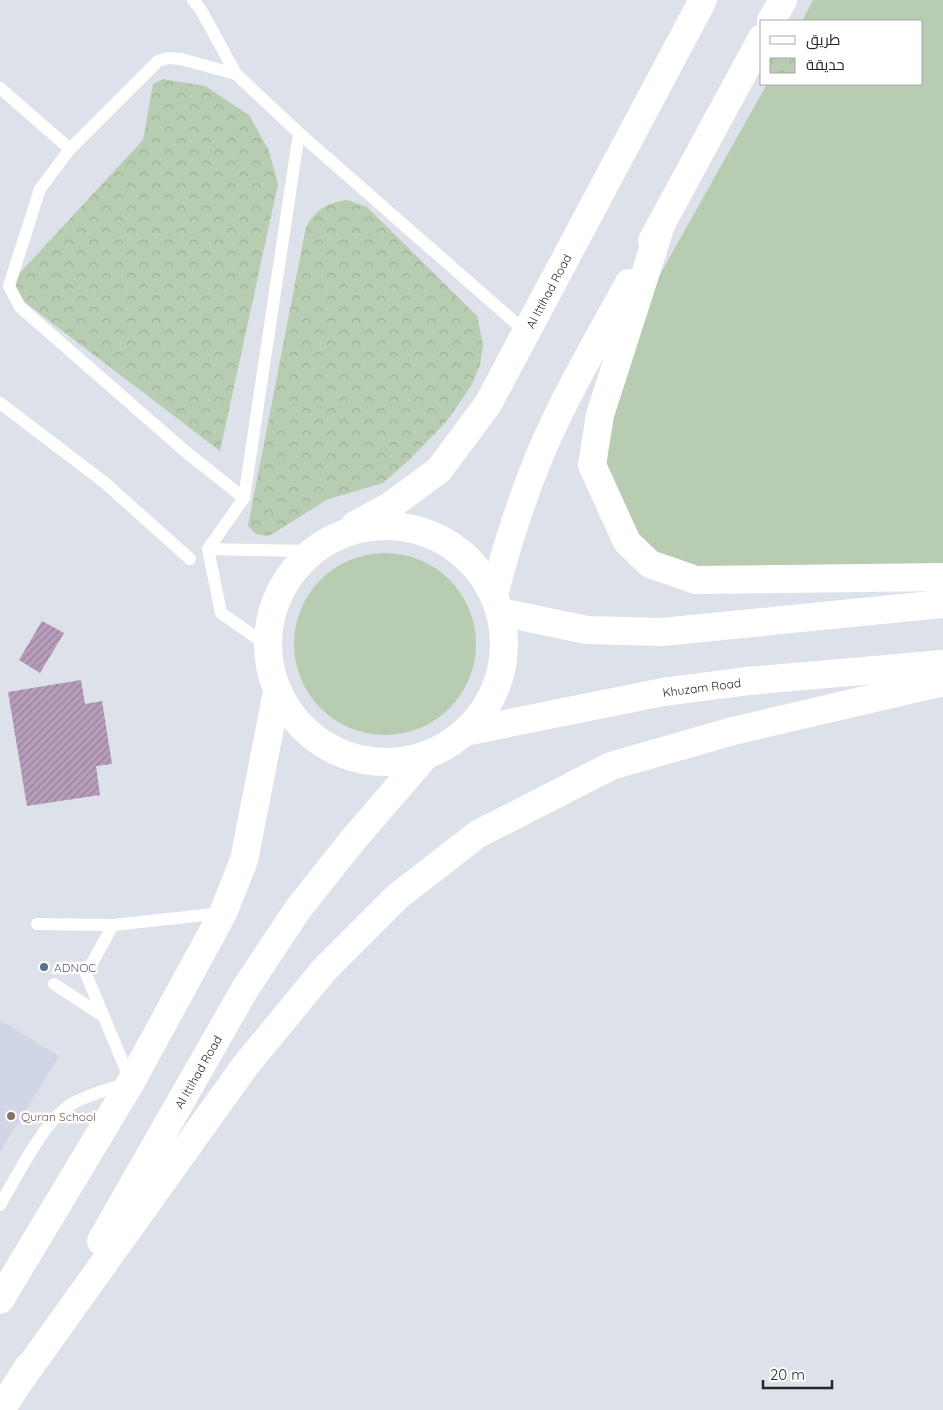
<svg xmlns="http://www.w3.org/2000/svg" width="943" height="1410" viewBox="0 0 943 1410" font-family="Quicksand,Cairo,sans-serif">
<style>
.built{fill:#d0d6e5}
.grass{fill:#b7ccb0}
.park{fill:url(#park-crowns)}
.building{fill:url(#building-hatch)}
.lines{fill:none;stroke-linecap:round;stroke-linejoin:round}
.service{stroke:#fff;stroke-width:12}
.primary{stroke:#fff;stroke-width:28}
.trunk{stroke:#fff;stroke-width:28}
.service-dot{fill:#5c6f8a;stroke:#fff;stroke-width:2}
.education-dot{fill:#8d6e63;stroke:#fff;stroke-width:2}
.labels{text-anchor:middle;dominant-baseline:central;stroke-width:5;stroke-linejoin:round;paint-order:stroke}
.street-label{font-size:12px;fill:#25262a;stroke:#fff}
.service-label{font-size:12px;fill:#4e5e75;stroke:#fff;text-anchor:start}
.education-label{font-size:12px;fill:#785e54;stroke:#fff;text-anchor:start}
</style>
<defs>
<pattern id="park-crowns" width="20" height="18" patternUnits="userSpaceOnUse" patternTransform="scale(1.25)"><rect width="20" height="18" fill="#b7ccb0"/><path d="M2 6a3 3 0 1 1 6 0M12 15a3 3 0 1 1 6 0" fill="none" stroke="#9daf98"/></pattern>
<pattern id="building-hatch" width="6" height="6" patternUnits="userSpaceOnUse" patternTransform="scale(1.25)"><rect width="6" height="6" fill="#b79db9"/><path d="M-1 1l2-2M0 6l6-6M5 7l2-2" fill="none" stroke="#958097"/></pattern>
</defs>
<rect width="100%" height="100%" fill="#dde1e9"/>
<!-- built -->
<polygon class="built" points="0,1020 59,1056 0,1152"/>
<!-- grass -->
<g class="grass">
<polygon points="813,0 943,0 943,566 677,578 608,525 599,401 658,278 767,84 922,84 922,21 802,21"/>
<circle cx="385" cy="644" r="91"/>
</g>
<!-- park -->
<g class="park">
<polygon points="163,79 205,86 249,115 269,151 278,184 220,451 22,300 14,288 17,276 143,140 153,84"/>
<path d="M347 200 367 207 477 316 483 345 480 365 471 386 446 422 409 460 383 483 328 499 269 536 256 534 248 526 306 227C317 209 327 203 347 200Z"/>
</g>
<!-- building -->
<g class="building">
<polygon points="42,621 64,633 40,673 19,660"/>
<polygon points="81,680 85,704 102,701 112,764 96,766 100,795 27,806 8,692"/>
</g>
<g class="lines">
<!-- service -->
<g class="service">
<polyline points="193,0 201,10 236,74"/>
<polyline points="0,88 70,149"/>
<polyline points="0,403 104,482 190,559"/>
<polyline points="244,498 186,452 20,307 9,286 40,189 70,149 158,61 169,58 181,59 236,74 299,133 526,332"/>
<polyline points="208,549 313,551"/>
<polyline points="267,645 221,613 208,549 244,498 299,133"/>
<polyline points="37,924 113,925 223,913"/>
<polyline points="54,984 103,1016"/>
<path d="M0 1205C16 1178 44 1121 70 1105 88 1094 111 1089 131 1082L86 974 113 925"/>
</g>
<!-- primary -->
<g class="primary">
<polyline points="771,21 783,0"/>
<polyline points="661,225 600,415 592,465 627,542 650,564 696,580 943,577"/>
<polyline points="652,241 762,38"/>
<path id="s1" d="M355 525 390 506 439 470 488 404 703 0"/>
<circle cx="386" cy="644" r="118"/>
<path d="M494 595C506 548 521 501 539 457 564 397 598 340 629 283"/>
<polyline points="500,612 587,630 662,632 943,604"/>
<path id="s2" d="M465 732 663 692 748 681 943 664"/>
</g>
<!-- trunk -->
<g class="trunk">
<path id="s3" d="M101 1241 245 989 298 909 352 841 426 755"/>
<polyline points="0,1300 131,1082 223,913 244,860 277,692"/>
<polyline points="19,1382 245,1066 324,970 398,896 478,834 611,766 733,731 943,682"/>
<polyline points="1,1410 28,1367"/>
</g>
</g>
<!-- markers -->
<circle class="service-dot" cx="44" cy="967" r="5"/>
<circle class="education-dot" cx="11" cy="1116" r="5"/>
<g class="labels">
<!-- street labels -->
<g class="street-label">
<text stroke="none"><textPath href="#s1" startOffset="311">Al Ittihad Road</textPath></text>
<text stroke="none"><textPath href="#s2" startOffset="241">Khuzam Road</textPath></text>
<text stroke="none"><textPath href="#s3" startOffset="195">Al Ittihad Road</textPath></text>
</g>
<!-- service labels -->
<g class="service-label">
<text x="54" y="967">ADNOC</text>
</g>
<!-- education labels -->
<g class="education-label">
<text x="21" y="1116">Quran School</text>
</g>
</g>
<!-- legend -->
<rect x="760" y="20" width="162" height="65" fill="#ffffff" stroke="#a8a8aa"/>
<rect x="770" y="36" width="25" height="8" fill="#ffffff" stroke="#a8a8aa"/>
<text x="806" y="45" font-size="15" fill="#25262a">طريق</text>
<rect x="770" y="58" width="25" height="15" fill="url(#park-crowns)" stroke="#a8a8aa"/>
<text x="806" y="70" font-size="15" fill="#25262a">حديقة</text>
<!-- scale -->
<path d="M763 1380v8h69v-8" fill="none" stroke="#25262a" stroke-width="2.5"/>
<text x="770" y="1380" font-size="15" fill="#25262a" stroke="#ffffff" stroke-width="4" paint-order="stroke">20 m</text>
</svg>
